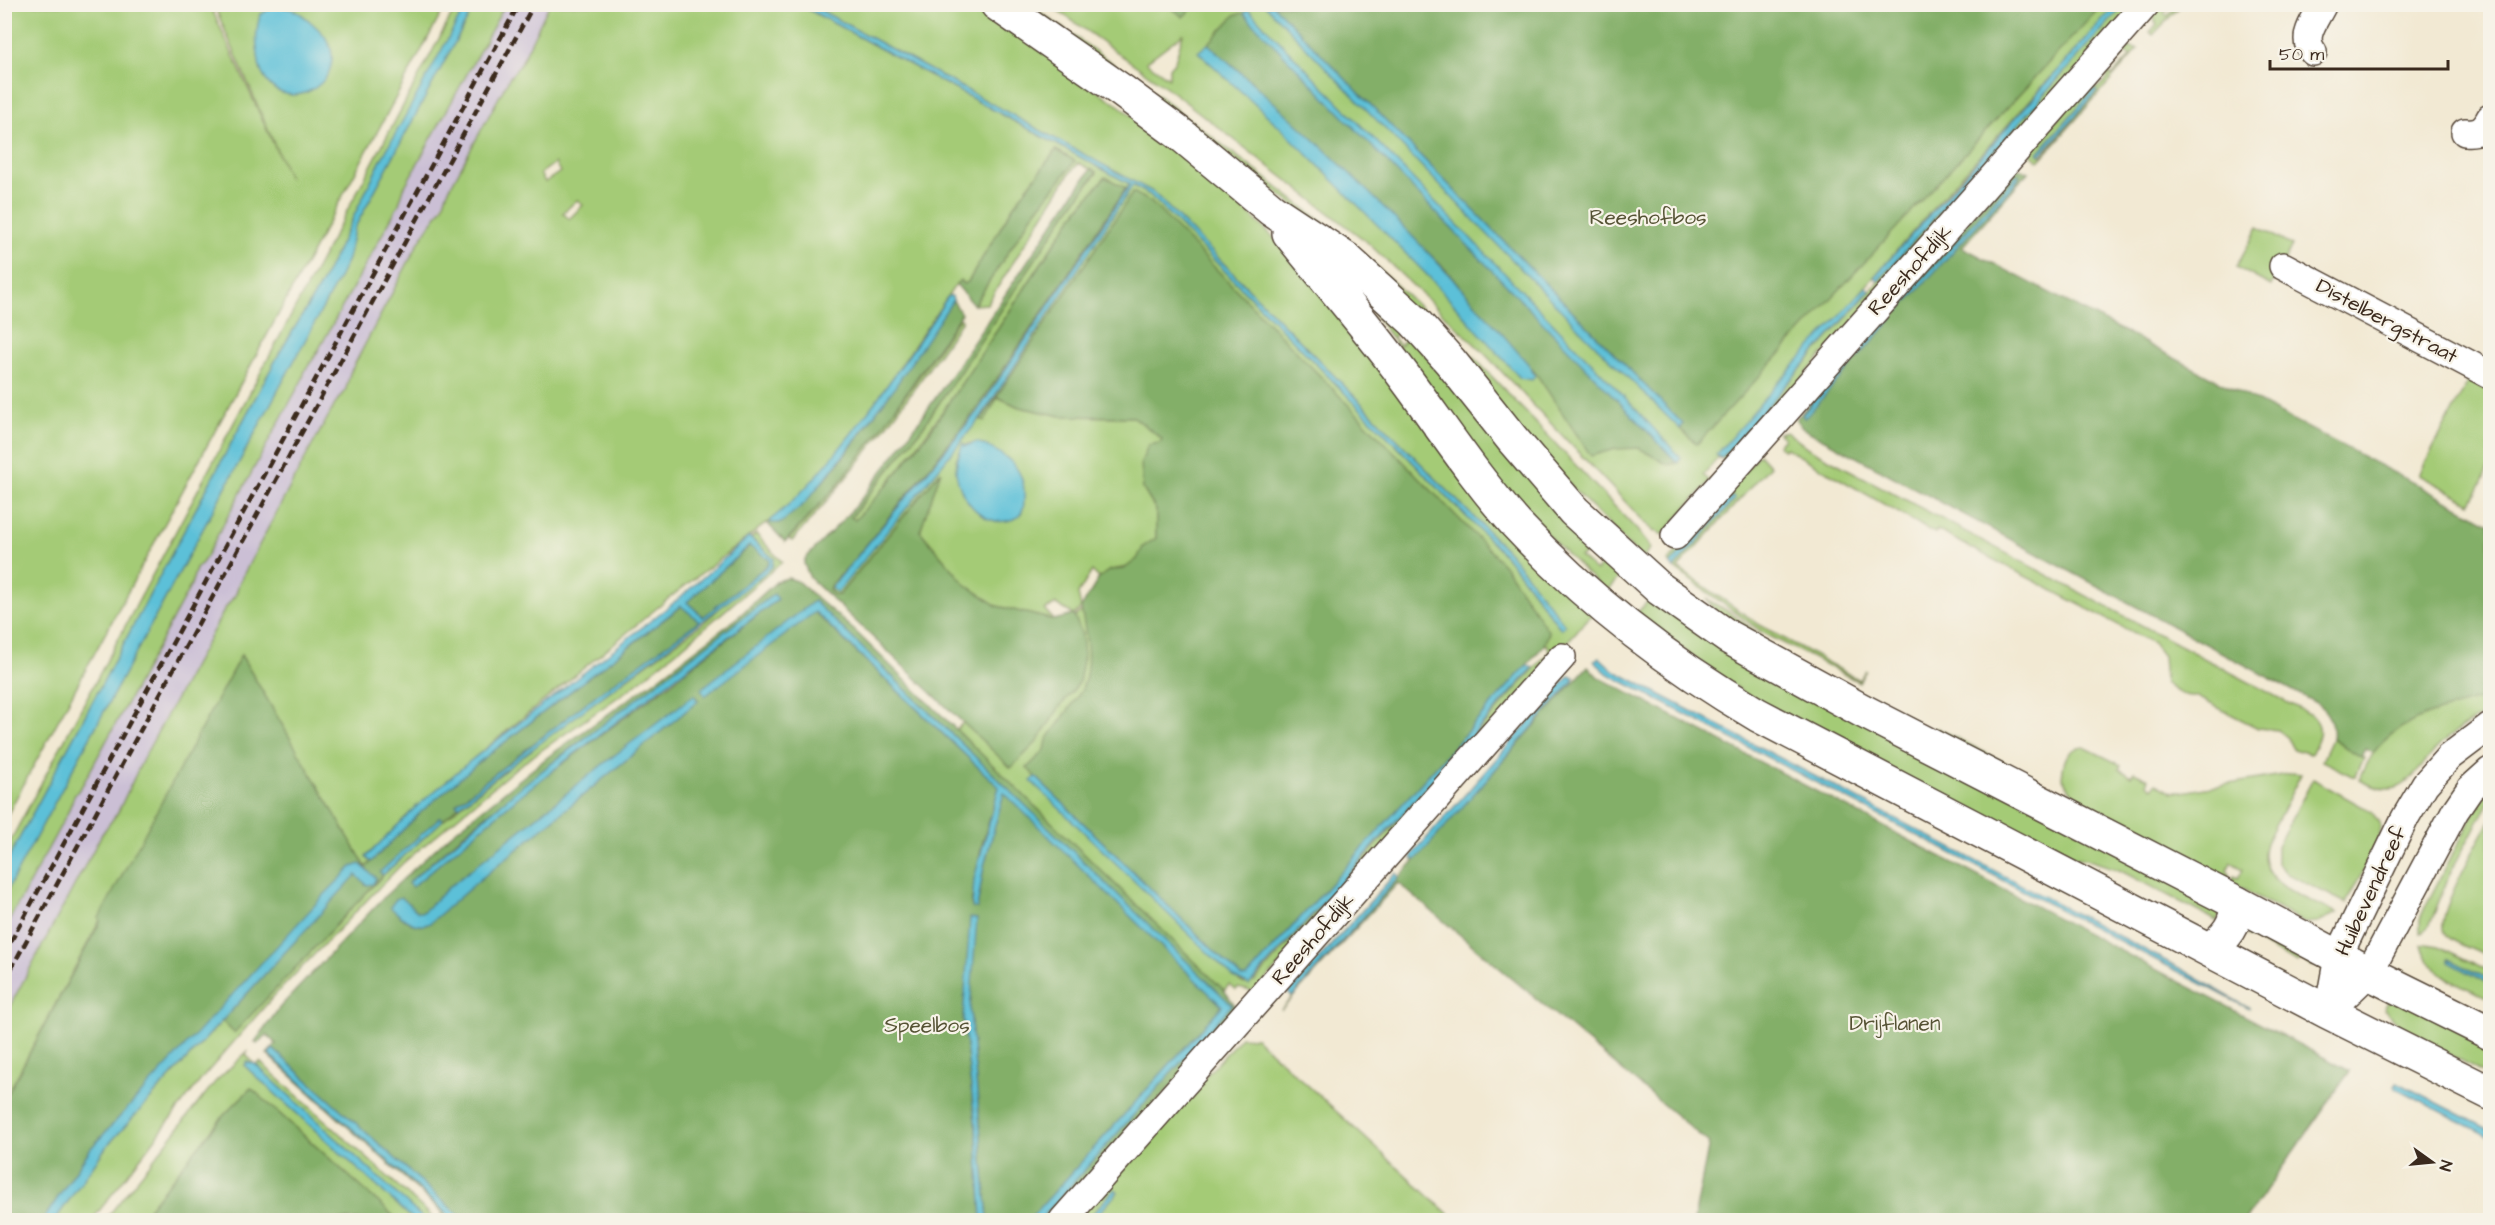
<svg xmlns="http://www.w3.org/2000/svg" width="2495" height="1225" viewBox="0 0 2495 1225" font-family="'Architects Daughter',sans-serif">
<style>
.industrial{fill:#cbbfd5}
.green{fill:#a4cb76;stroke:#707a4a;stroke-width:1.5;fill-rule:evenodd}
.forest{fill:#83af67;stroke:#5f6c42;stroke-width:1.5;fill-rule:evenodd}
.water{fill:#5bc0d8;stroke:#4b757b;stroke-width:1.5;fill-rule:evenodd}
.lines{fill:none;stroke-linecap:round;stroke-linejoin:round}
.minor-casing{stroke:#564739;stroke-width:30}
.major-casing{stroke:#564739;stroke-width:36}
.minor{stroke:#fff;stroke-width:27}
.major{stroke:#fff;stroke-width:33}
.rail{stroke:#3b2a1e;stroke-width:4.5;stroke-dasharray:9 4.5;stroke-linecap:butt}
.labels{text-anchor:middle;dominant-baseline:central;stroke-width:4.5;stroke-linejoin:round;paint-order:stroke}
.park-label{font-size:21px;fill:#555234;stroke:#f7f3e8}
.street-label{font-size:21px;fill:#3b2a1e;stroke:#f7f3e8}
</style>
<rect width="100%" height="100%" fill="#f7f3e8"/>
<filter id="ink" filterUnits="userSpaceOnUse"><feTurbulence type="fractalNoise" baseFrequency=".0167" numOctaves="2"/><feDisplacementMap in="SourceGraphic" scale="12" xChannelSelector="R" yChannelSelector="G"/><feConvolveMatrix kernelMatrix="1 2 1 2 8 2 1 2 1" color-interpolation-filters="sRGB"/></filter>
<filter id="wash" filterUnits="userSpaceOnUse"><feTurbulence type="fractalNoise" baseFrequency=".008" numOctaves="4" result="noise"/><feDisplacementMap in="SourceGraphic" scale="24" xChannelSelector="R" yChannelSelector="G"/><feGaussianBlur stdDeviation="1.35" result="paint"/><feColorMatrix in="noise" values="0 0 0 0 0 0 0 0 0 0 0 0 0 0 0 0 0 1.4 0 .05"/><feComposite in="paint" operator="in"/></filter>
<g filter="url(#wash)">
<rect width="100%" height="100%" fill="#f2e9d3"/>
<!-- industrial -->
<polygon class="industrial" points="505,5 549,5 520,65 510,77 447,193 440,210 419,242 395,288 350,373 346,389 337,401 308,453 239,583 236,594 118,812 102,834 5,1017 5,928 68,812 74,796 83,784 191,586 196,569 203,562 303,378 305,370 314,358 399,204 404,188"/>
<!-- green -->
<g class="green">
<path d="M5 5H210L289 178 214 5H446C301 277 151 547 5 819Z"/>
<polygon points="457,5 467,5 380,162 320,286 280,352 5,865 5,851"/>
<polygon points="475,5 505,5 404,188 399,204 314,358 305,370 303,378 203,562 196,569 191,585 83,784 74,796 68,812 5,928 5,894 340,276 348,259 354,229"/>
<path d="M549 5H800L1150 195 1509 560 1561 629 1511 555 1153 192 811 5H975L1121 107 1229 195 1285 248 1593 613 1255 992 1238 988 1236 990 1229 985 1015 1220H425L252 1063 245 1065 246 1067 414 1220H398L251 1088 224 1115 139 1220H105L215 1082 248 1051 246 1055 256 1065 260 1062 436 1220 1128 567 1111 570 1099 578 1092 571 1078 594 1081 608 1074 615 1056 604 1045 610 1054 620 997 606 965 584 920 531 940 472 839 595H834L829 589 831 584 849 566 975 411 1125 189 1106 177C1098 188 1087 197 1079 208 1004 313 943 426 855 521L851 518 923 427 1067 212 1097 173 1079 163 1069 174 987 304 974 305 1031 217 1075 161 1056 150 1013 207 968 282 964 285 956 284 872 408 827 465 795 501 668 599 469 762 416 807 366 857 371 862 366 868 241 655 5 1099V1017L11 1004 102 834 118 812 143 759 226 607 236 594 239 583 308 453 337 401 346 389 350 373 419 242 443 206 447 193 510 77 520 65ZM555 163 560 172 545 182 540 174ZM577 200 583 205 569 219 563 213ZM1097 246 1549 632 1544 645H1548L1549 652 1254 982 1244 984 1239 981 1143 547 1156 538V510L1143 489 1162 439 1134 417 1061 416 1019 407 997 397 982 419ZM971 443 1014 519 997 521 981 515 956 460 962 447Z"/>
<polygon points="1021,5 1030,5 1163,99 1360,251 1482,366 1637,530 1651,548 1642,559 1311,219 1163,105"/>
<path d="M1050 5H2116L1947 192 1720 456 1727 452 2124 5H2135L1729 460 1718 458 1703 475 1710 481 1663 535 1655 531 1654 532 1482 351 1367 242 1166 87ZM1183 34 1175 61 1169 68V78L1146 62Z"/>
<polygon points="2159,5 2171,5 2164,13 2167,16 2177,5 2181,5 2153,35 2150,32 2157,24 2150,14"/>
<path d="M2121 47 2138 49 2042 158 2039 161 2031 155 2030 150 2089 84 2097 88 2108 78 2103 68ZM2125 53 2131 56 2112 76 2110 75 2109 72ZM2094 89 2097 92 2042 156 2038 153Z"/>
<polygon points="2258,227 2292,246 2271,286 2236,267"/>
<path d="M1339 264 1363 285 1622 574 1606 592 1496 485ZM1402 328 1409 336 1400 345 1393 337ZM1587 553 1600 566 1596 571 1580 557Z"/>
<path d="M959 318 962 320C910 398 855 471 792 541L789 539C853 470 908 395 959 318Z"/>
<polygon points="2469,380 2490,392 2490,466 2471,503 2419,475"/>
<path d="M1786 431 1808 448 2311 715C2326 727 2318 740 2311 754L2293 749 2286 736 2278 730 2258 728 2195 696C2181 697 2176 691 2165 683L2163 656 2153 643 1937 530 1935 533 1927 529 1786 448 1784 450 1778 445 1784 438 1778 433Z"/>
<polygon points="1759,454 1770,466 1678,568 1760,625 1859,680 1866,670 1859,682 1762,632 1674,568 1735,499 1731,496 1670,565 1668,562"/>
<polygon points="756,534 782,562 681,648 631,688 516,768 402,864 273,997 204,1076 92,1220 55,1220 106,1147 222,1021 234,1032 383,875 443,820 548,736 702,624 774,559 751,538"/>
<polygon points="1651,598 2222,909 2217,921 2119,870 2086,859 2060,856 1762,706 1635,615"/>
<polygon points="1706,599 1729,612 1761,636 1721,618"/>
<path d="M2490 697V712C2472 720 2455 731 2440 745 2412 773 2406 805 2359 780 2366 766 2372 752 2383 740 2408 712 2456 707 2490 697Z"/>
<polygon points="1937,728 2021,771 2024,779 1931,730"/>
<polygon points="2332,739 2364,758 2355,777 2322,761"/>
<path d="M2084 747 2121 765 2119 769 2131 776 2134 772 2149 779 2147 784 2153 788 2156 783 2173 792H2182L2294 773 2301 774 2266 843C2252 884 2310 899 2337 913L2318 922 2304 923 2230 882 2234 876 2238 878 2243 869 2231 862 2227 871 2230 874 2227 880 2082 802 2071 791 2062 778C2063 762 2066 748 2084 747Z"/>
<polygon points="2313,779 2372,812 2381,826 2379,842 2346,903 2287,874 2277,863 2277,846"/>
<polygon points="2490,789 2490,800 2450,873 2429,927 2420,933 2420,919 2426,905 2477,808"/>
<path d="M2490 821V957C2479 952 2452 943 2445 934 2432 919 2481 838 2490 821Z"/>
<polygon points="2252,925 2316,961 2313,966 2300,960 2298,963 2247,936"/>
<path d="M2427 944 2438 946 2490 971V980L2449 959 2450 962 2490 984V999C2466 986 2430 977 2422 945Z"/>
<polygon points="2391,996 2490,1043 2490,1076 2395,1025 2397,1022 2384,1009"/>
<polygon points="1241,1037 1256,1038 1455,1220 1090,1220 1115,1189 1087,1220 1076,1220"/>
</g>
<!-- forest -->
<g class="forest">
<polygon points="1171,4 1195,4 1195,5 1183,17 1169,6"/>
<polygon points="1273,5 2102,5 1697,444 1680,429 1683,424"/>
<polygon points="1244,13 1678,463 1668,465 1639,448 1615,449 1591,456 1537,375 1447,271 1252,82 1208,44 1236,14"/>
<polygon points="1056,150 1075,161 1031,217 974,305 956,284 960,280 964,284 968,282 1013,207"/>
<path d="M2015 167 2028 172 1962 247 2490 523V697C2447 710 2402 715 2373 753L2365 749 2361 757 2332 739C2334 724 2329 712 2316 703L1802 428 1796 419ZM2018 174 2017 181 1898 311 1896 308Z"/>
<path d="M1091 169 1097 172 1067 212 923 427 851 517 855 520 889 483 930 431 1073 216 1105 177 1126 188 975 411 849 566 831 584 829 589 834 595H839L941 471 920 531 965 584 997 606 1054 620 1074 615 1082 635 1084 655 1079 683 1059 708 1037 742 1011 768 810 578 804 564 805 559C824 539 844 520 861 499 944 394 1013 278 1091 169Z"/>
<path d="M1133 192 1151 202 1504 565 1549 632 1544 645 1527 665 1247 977H1241L1027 768 1045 750 1047 740C1055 727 1080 697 1083 686 1092 660 1086 634 1081 608L1099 578 1111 570 1124 569 1137 559 1143 547 1156 538V510L1143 489 1141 463 1148 445 1160 443 1162 439 1134 417 1061 416 1019 407 998 397 985 421 981 420Z"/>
<path d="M953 300 961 314 881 429 835 488 785 542 767 523C818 518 919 345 953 300Z"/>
<polygon points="750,546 770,560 769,564 704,617 687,602"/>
<path d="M788 578 797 581 855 631 1224 990 1239 1011 1051 1220H1040L1231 1005 814 601 706 695 814 612 999 787 981 848 971 904 977 908 984 866 1004 792 1222 1006 1029 1220H988L970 1010 976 918 967 969 963 1018 977 1138 982 1220H464L274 1050 271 1055 454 1220H451L267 1054 276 1044 267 1035 257 1044 255 1042 280 1007 387 894 449 836 549 756 653 682 736 619 777 581ZM778 599 671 683 522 794 412 887 408 883 468 830 572 747ZM695 695 698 701 477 882 430 923C416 931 400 917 391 907L396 899 401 897 418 912H423L448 888 607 761Z"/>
<polygon points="682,606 700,621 595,696 457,803 459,806 443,820 441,818 381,873 383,875 234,1033 222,1021 356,874 367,885 376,880 363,865 352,867 91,1148 43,1220 5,1220 5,1099 100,922 99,918 241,655 366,867 421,812 479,762"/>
<polygon points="1588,666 1598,677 2350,1071 2245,1220 1694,1220 1709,1143 1398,883 1281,1010"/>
<polygon points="251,1088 398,1220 139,1220 224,1115"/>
</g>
<!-- water -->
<g class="water">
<polygon points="467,4 475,5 354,229 348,259 340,276 5,894 5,865 280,352 320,286 380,162"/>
<polygon points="800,5 811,5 1153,192 1511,555 1565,625 1561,629 1509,560 1150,195 1133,185 981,417 837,593 831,588 977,412 1130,184"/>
<polygon points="1265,5 1273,5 1683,424 1680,429 1587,337"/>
<polygon points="2116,5 2124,5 1878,281 1874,277"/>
<path d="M274 6C281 7 290 8 296 11 305 16 318 28 324 35 355 77 289 120 264 77 259 70 259 63 258 55 255 40 256 29 260 15Z"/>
<polygon points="1248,9 1619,391 1681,458 1678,463 1251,21 1244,13"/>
<path d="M1208 44C1323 143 1431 249 1529 365L1535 376 1532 380 1520 378 1430 278 1284 131 1198 52Z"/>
<polygon points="2094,89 2097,92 2040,155 2038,153"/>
<polygon points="2017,175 2020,175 2017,181 1899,311 1896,308"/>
<polygon points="1866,287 1870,290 1727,452 1721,458 1716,455 1776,385"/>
<path d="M948 296H952L953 300 895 387 848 450 805 503 781 523H770V520C802 496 826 465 851 434 885 389 919 343 948 296Z"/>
<polygon points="1890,314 1893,318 1805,418 1802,415"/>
<path d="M977 442C1005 453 1027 467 1024 500 1024 508 1022 516 1014 519 984 530 960 499 956 473 955 462 960 452 963 443L965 446Z"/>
<polygon points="1732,496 1735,499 1674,568 1670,565"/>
<path d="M749 537 774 559 772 567C669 649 562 724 459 806L456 804 595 696 699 621 681 606 479 762 421 812 371 862 366 857 416 807 469 762 677 600ZM749 546 770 560 769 564 703 617 687 602Z"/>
<polygon points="774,594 778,599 522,794 412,887 408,883 518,789"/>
<polygon points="814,601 1232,1005 1040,1220 1029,1220 1222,1006 1004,793 984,866 977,908 972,908 974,879 999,787 815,612 705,696 701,689"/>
<polygon points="1599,657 1613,670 1634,681 2185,971 2250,1009 1608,674 1594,661"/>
<polygon points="1527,665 1533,668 1249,985 1233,977 1031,781 1036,777 1241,977 1247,977"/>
<polygon points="1569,676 1574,677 1572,682 1416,860 1411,859 1412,855"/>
<path d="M694 695 698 701 477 882 430 923C416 931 401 917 390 907L396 899 401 897 418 912H423L448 888 607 761Z"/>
<polygon points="440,817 443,820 383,875 380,872"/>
<polygon points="360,864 376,878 373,884 367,885 356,875 106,1147 55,1220 43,1220 91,1148 114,1123 325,894 352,867"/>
<polygon points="1396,873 1399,877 1292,997 1288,993"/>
<polygon points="970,918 977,919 970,1010 988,1220 982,1220 977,1138 963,1018"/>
<polygon points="2449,959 2490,980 2490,984 2449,962"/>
<polygon points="273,1049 464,1220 454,1220 270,1055 269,1053"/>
<polygon points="247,1062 255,1064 425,1220 414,1220 249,1070 245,1065"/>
<polygon points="2397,1082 2490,1130 2490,1137 2396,1088 2395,1085"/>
<polygon points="1115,1189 1118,1192 1093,1220 1087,1220"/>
</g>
</g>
<g filter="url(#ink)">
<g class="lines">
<!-- minor casing -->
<g class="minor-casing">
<g id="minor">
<path d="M2313 52C2300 37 2316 19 2323 4"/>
<path d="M2465 132C2478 133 2484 130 2490 118"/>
<polyline points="2283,266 2490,375"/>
<polyline points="1675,536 2146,4"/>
<polyline points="2328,1012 2338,957 2405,818 2425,784 2449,757 2490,726"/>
<polyline points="2328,1012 2369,973 2455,811 2470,789 2490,771"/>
<polyline points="1063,1220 1562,657"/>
</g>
</g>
<!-- major casing -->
<g class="major-casing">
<g id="major">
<polyline points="997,4 1122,91 1184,137 1272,210 1346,259 1414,321 1450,361 1513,440 1574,511 1660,589 1728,637 1861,710 2237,903 2369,973 2490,1033"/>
<path d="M1289 233C1320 272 1353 310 1384 350 1429 407 1467 469 1516 524 1587 600 1669 663 1758 715L2328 1012 2490 1093"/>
<path d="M2210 950C2226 936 2237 925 2237 903"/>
</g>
</g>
<!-- minor -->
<use href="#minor" class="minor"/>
<!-- major -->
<use href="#major" class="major"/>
<!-- rail -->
<g class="rail">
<polyline points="4,954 519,4"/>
<polyline points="4,982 534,4"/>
</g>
</g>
</g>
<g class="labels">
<!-- park labels -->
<g class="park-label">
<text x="1648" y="217">Reeshofbos</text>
<text x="1895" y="1023">Drijflanen</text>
<text x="927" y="1025">Speelbos</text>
</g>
<!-- street labels -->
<g class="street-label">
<text transform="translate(1910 270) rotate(-48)">Reeshofdijk</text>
<text transform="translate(2387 321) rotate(28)">Distelbergstraat</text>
<text transform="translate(2371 891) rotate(-65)">Huibevendreef</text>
<text transform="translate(1313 939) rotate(-49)">Reeshofdijk</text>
</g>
</g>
<!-- margin -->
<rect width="2495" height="1225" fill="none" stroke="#f7f3e8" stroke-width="24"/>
<!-- north arrow -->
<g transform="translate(2432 1162) rotate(105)" stroke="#f7f3e8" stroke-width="4.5" paint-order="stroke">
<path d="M0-4.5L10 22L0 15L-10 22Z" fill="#3b2a1e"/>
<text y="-9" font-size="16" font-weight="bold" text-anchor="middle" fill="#3b2a1e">N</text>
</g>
<!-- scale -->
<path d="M2270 60v9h178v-9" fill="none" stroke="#3b2a1e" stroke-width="3"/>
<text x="2279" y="60" font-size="18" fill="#3b2a1e" stroke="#f7f3e8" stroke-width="4.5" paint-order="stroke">50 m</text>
</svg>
